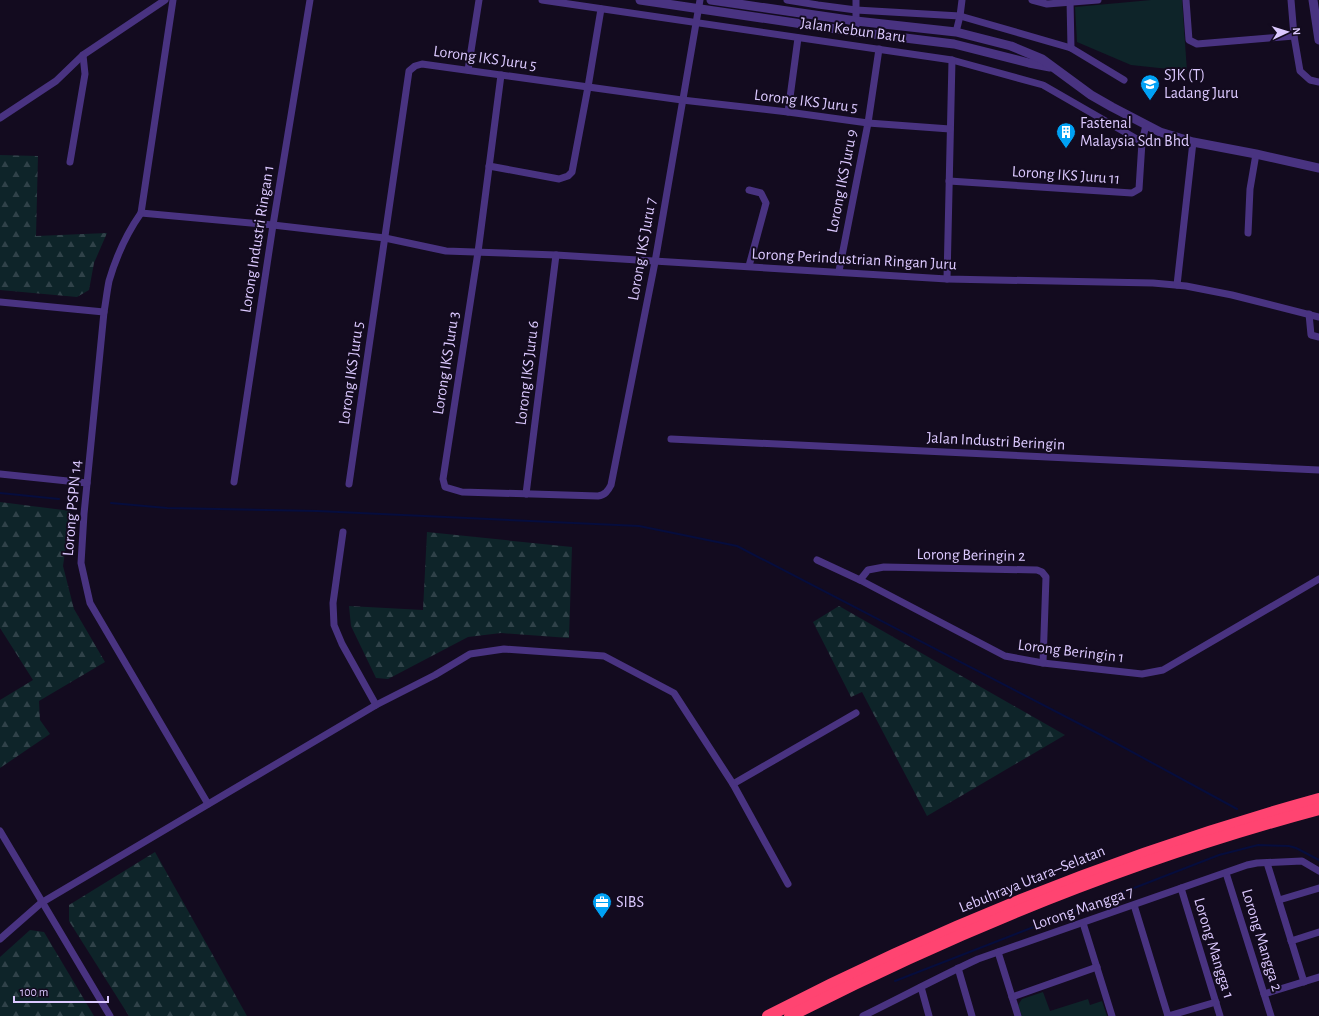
<svg xmlns="http://www.w3.org/2000/svg" width="1319" height="1016" viewBox="0 0 1319 1016" font-family="'Alegreya Sans',sans-serif">
<style>
.forest{fill:url(#forest-firs)}
.park{fill:#0e2429}
.lines{fill:none;stroke-linecap:round;stroke-linejoin:round}
.stream{stroke:#060d3d;stroke-width:2}
.minor{stroke:#493381;stroke-width:7}
.tertiary{stroke:#493381;stroke-width:9}
.motorway{stroke:#ff4471;stroke-width:12}
.labels{text-anchor:middle;dominant-baseline:central;stroke-width:4;stroke-linejoin:round;paint-order:stroke}
.street-label{font-size:16px;fill:#dcc9ff;stroke:#130b1f}
.poi-label{font-size:16px;fill:#dcc9ff;stroke:#130b1f;text-anchor:start}
</style>
<defs>
<pattern id="forest-firs" width="22" height="20" patternUnits="userSpaceOnUse"><rect width="22" height="20" fill="#0e2429"/><path d="M5 1l3.5 6h-7zM16 11l3.5 6h-7z" fill="#304249"/></pattern>
</defs>
<rect width="100%" height="100%" fill="#130b1f"/>
<!-- forest -->
<g class="forest">
<polygon points="0,155 38,156 36,236 107,233 94,263 89,290 77,297 0,290"/>
<polygon points="0,502 71,511 63,566 74,609 105,662 39,701 40,720 50,734 0,768 0,700 33,680 0,628"/>
<polygon points="427,532 572,547 569,638 501,633 468,637 388,679 376,678 351,626 349,606 423,610"/>
<polygon points="839,606 1065,735 927,816 862,692 851,697 813,622"/>
<polygon points="155,852 247,1016 129,1016 69,921 69,905"/>
<polygon points="30,930 44,932 94,1016 0,1016 0,957"/>
</g>
<!-- park -->
<g class="park">
<polygon points="1151,0 1182,0 1187,71 1131,65 1077,42 1075,7"/>
<polygon points="1043,992 1050,1011 1088,999 1090,1005 1102,1001 1107,1016 1022,1016 1018,1005 1022,999"/>
</g>
<g class="lines">
<!-- stream -->
<g class="stream">
<polyline points="0,493 59,499"/>
<polyline points="111,503 167,508 317,511 639,526 737,546 1101,735 1237,809"/>
<polyline points="895,981 1219,855 1258,845 1289,846 1296,848 1319,860"/>
</g>
<!-- minor -->
<g class="minor">
<path d="M173 0 141 213C127 233 116 257 109 281 107 291 106 301 104 312L84 514 81 563 90 603 208 804"/>
<polyline points="542,0 952,60 1043,85 1142,142"/>
<polyline points="787,0 818,5 856,10 960,16 1071,48 1124,80"/>
<polyline points="1032,0 1047,4 1098,0"/>
<polyline points="1070,0 1071,48"/>
<polyline points="1186,0 1189,40 1197,44 1294,36"/>
<polyline points="1291,0 1294,36 1300,71 1310,80 1319,82"/>
<polyline points="856,32 856,0"/>
<polyline points="956,32 960,16 962,0"/>
<polyline points="468,70 479,0"/>
<path d="M501 75 478 252 443 479 445 487 462 492 598 496C605 495 608 491 611 485L655 262 700 0"/>
<polyline points="788,112 798,38"/>
<polyline points="0,118 56,81 83,55 165,0"/>
<polyline points="70,162 85,74 83,55"/>
<polyline points="489,166 559,179 568,176 572,172 588,87 601,9"/>
<polyline points="949,181 1132,193 1139,189 1142,142 1146,125"/>
<polyline points="749,190 761,193 766,203 749,266"/>
<polyline points="141,213 273,225 385,238 446,251 556,255 947,279 1153,283 1186,286 1232,295 1319,317"/>
<polyline points="1248,233 1250,189 1256,154"/>
<polyline points="839,271 868,123 879,49"/>
<polyline points="947,279 952,60"/>
<polyline points="1177,285 1193,142"/>
<polyline points="0,302 104,312"/>
<polyline points="1309,314 1311,335 1319,337"/>
<polyline points="671,439 1319,470"/>
<polyline points="0,474 87,483"/>
<polyline points="234,482 273,225 310,0"/>
<polyline points="349,484 409,71 415,66 422,64 682,100 788,112 868,123 950,129"/>
<polyline points="526,494 556,255"/>
<polyline points="343,532 333,603 334,625 342,644 376,705"/>
<polyline points="817,560 860,580 1005,656 1043,663 1142,674 1163,670 1319,579"/>
<polyline points="860,580 868,570 884,567 1037,570 1042,572 1046,577 1043,663"/>
<polyline points="733,784 856,713"/>
<polyline points="0,831 110,1016"/>
<polyline points="1267,863 1304,982"/>
<polyline points="1226,873 1271,1016"/>
<polyline points="1181,888 1220,1016"/>
<polyline points="1279,900 1319,888"/>
<polyline points="1134,905 1168,1016"/>
<polyline points="1083,923 1112,1016"/>
<polyline points="0,939 41,903 376,705 435,675 470,654 504,649 604,656 674,693 733,784 788,884"/>
<polyline points="1291,941 1319,932"/>
<polyline points="998,952 1018,1016"/>
<polyline points="958,968 972,1016"/>
<polyline points="921,987 929,1016"/>
<polyline points="1264,994 1319,977"/>
<polyline points="1012,997 1097,967"/>
<path d="M863 1016C902 997 939 977 978 959L1247 865 1257 863 1302 861 1319 871"/>
<polyline points="1168,1016 1216,1002"/>
</g>
<!-- tertiary -->
<g class="tertiary">
<polyline points="640,0 856,32 954,44 1029,63 1050,67"/>
<polyline points="711,0 856,21 956,32 1011,46 1042,59 1091,95 1112,107 1160,132 1193,142 1256,154 1319,168"/>
<polyline points="1313,0 1319,40"/>
</g>
<!-- motorway -->
<g class="motorway">
<path d="M768 1016C945 925 1127 852 1319 799"/>
<path d="M790 1016C958 930 1136 858 1319 809"/>
</g>
</g>
<!-- icons -->
<defs>
<g id="school-pin" transform="scale(1)"><path d="M0 17L-7.5 6A9.5 9.5 0 1 1 7.5 6Z" fill="#00a1f4" stroke="#130b1f"/><path d="M0-5L7-2L0 1L-7-2ZM-4 1L0 2.5L4 1V4Q0 6-4 4Z" fill="#fff"/></g>
<g id="building-pin" transform="scale(1)"><path d="M0 17L-7.5 6A9.5 9.5 0 1 1 7.5 6Z" fill="#00a1f4" stroke="#130b1f"/><path d="M-4-6H4V6H1V3H-1V6H-4ZM-2.5-4.3h1.7v1.8h-1.7ZM.8-4.3h1.7v1.8H.8ZM-2.5-1h1.7V.8h-1.7ZM.8-1h1.7V.8H.8Z" fill="#fff"/></g>
<g id="office-pin" transform="scale(1)"><path d="M0 17L-7.5 6A9.5 9.5 0 1 1 7.5 6Z" fill="#00a1f4" stroke="#130b1f"/><path d="M-6-3h4V-5.5h4V-3h4V5H-6ZM-1-4.5V-3h2v-1.5ZM-6 0V1H6V0Z" fill="#fff"/></g>
</defs>
<g fill-rule="evenodd">
<use href="#school-pin" x="1150" y="84"/>
<use href="#building-pin" x="1066" y="132"/>
<use href="#office-pin" x="602" y="902"/>
</g>
<g class="labels">
<!-- street labels -->
<g class="street-label">
<text transform="translate(853 30) rotate(8)">Jalan Kebun Baru</text>
<text transform="translate(485 58) rotate(8)">Lorong IKS Juru 5</text>
<text transform="translate(806 101) rotate(7)">Lorong IKS Juru 5</text>
<text transform="translate(1066 175) rotate(4)">Lorong IKS Juru 11</text>
<text transform="translate(842 181) rotate(-79)">Lorong IKS Juru 9</text>
<text transform="translate(257 239) rotate(-81)">Lorong Industri Ringan 1</text>
<text transform="translate(642 249) rotate(-80)">Lorong IKS Juru 7</text>
<text transform="translate(854 259) rotate(3)">Lorong Perindustrian Ringan Juru</text>
<text transform="translate(446 363) rotate(-81)">Lorong IKS Juru 3</text>
<text transform="translate(351 373) rotate(-82)">Lorong IKS Juru 5</text>
<text transform="translate(527 373) rotate(-83)">Lorong IKS Juru 6</text>
<text transform="translate(996 441) rotate(3)">Jalan Industri Beringin</text>
<text transform="translate(72 508) rotate(-85)">Lorong PSPN 14</text>
<text transform="translate(971 555) rotate(1)">Lorong Beringin 2</text>
<text transform="translate(1071 651) rotate(7)">Lorong Beringin 1</text>
<text transform="translate(1032 879) rotate(-22)">Lebuhraya Utara–Selatan</text>
<text transform="translate(1083 908) rotate(-19)">Lorong Mangga 7</text>
<text transform="translate(1262 940) rotate(73)">Lorong Mangga 2</text>
<text transform="translate(1214 948) rotate(73)">Lorong Mangga 1</text>
</g>
<!-- poi labels -->
<g class="poi-label">
<text x="1164" y="75">SJK (T)<tspan x="1164" dy="18">Ladang Juru</tspan></text>
<text x="1080" y="123">Fastenal<tspan x="1080" dy="18">Malaysia Sdn Bhd</tspan></text>
<text x="616" y="902">SIBS</text>
</g>
</g>
<!-- north arrow -->
<g transform="translate(1287 32) rotate(86)" stroke="#130b1f" stroke-width="3" paint-order="stroke">
<path d="M0-3L7 15L0 10L-7 15Z" fill="#dcc9ff"/>
<text y="-6" font-size="11" font-weight="bold" text-anchor="middle" fill="#dcc9ff">N</text>
</g>
<!-- scale -->
<path d="M14 996v6h94v-6" fill="none" stroke="#dcc9ff" stroke-width="2"/>
<text x="20" y="996" font-size="12" fill="#dcc9ff" stroke="#130b1f" stroke-width="3" paint-order="stroke">100 m</text>
</svg>
